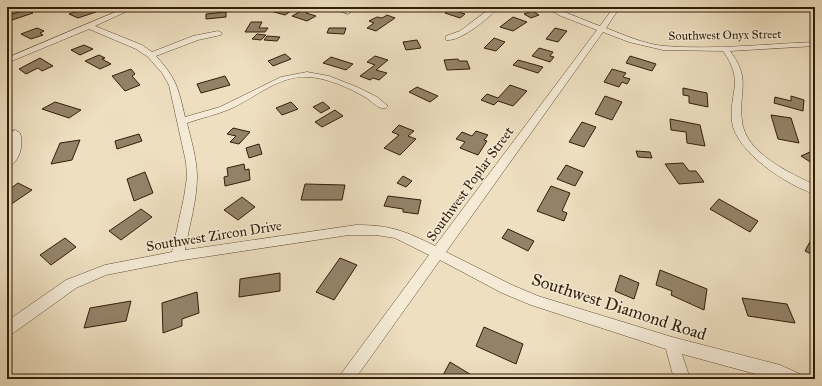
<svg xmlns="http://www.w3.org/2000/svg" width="822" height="386" viewBox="0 0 822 386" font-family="'IM FELL Great Primer',serif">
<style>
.building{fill:#948268;stroke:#321e08}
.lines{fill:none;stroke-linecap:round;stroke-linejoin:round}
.minor-casing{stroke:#614e36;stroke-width:1}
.minor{fill:#f4ead6;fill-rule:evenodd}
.labels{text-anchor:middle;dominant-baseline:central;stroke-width:3;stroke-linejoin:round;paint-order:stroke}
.far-street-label{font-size:12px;fill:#321e08;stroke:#f4ead6}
.street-label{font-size:14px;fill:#321e08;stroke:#f4ead6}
.near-street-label{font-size:17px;fill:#321e08;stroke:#f4ead6}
</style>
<rect width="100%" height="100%" fill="#eedfc0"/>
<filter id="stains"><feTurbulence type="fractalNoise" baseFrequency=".005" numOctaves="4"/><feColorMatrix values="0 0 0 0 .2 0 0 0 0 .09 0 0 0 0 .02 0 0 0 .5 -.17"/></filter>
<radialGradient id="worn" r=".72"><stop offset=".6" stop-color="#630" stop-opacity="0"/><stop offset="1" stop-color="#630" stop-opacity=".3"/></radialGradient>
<!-- building -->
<g class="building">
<polygon points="273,7 286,7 294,9 285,15 267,10"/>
<polygon points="377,7 394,7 393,11 376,11"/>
<polygon points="453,7 463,9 459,12 465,14 460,18 445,13"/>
<polygon points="86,8 96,12 78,18 69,14"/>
<polygon points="27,10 33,13 9,21 7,20 7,16 10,15 8,15"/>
<polygon points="303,10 309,11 306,13 316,16 307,21 292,16"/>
<polygon points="532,11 539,15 531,18 524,14"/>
<polygon points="226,12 226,17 206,19 206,14"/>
<polygon points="387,15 395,18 376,31 367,28 374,23 369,21 377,17 382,18"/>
<polygon points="513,17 527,22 513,31 500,27"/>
<polygon points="251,22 262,22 259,28 268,28 265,32 245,32"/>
<polygon points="37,28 44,31 40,33 43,35 31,39 21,34"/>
<polygon points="329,28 346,28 344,34 327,33"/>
<polygon points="555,28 567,31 558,42 546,39"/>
<polygon points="257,34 266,35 261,40 252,39"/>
<polygon points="267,36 280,37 277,41 264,40"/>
<polygon points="494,38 505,42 496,51 484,48"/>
<polygon points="417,40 421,48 406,50 403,42"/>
<polygon points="84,45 93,49 80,55 71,50"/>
<polygon points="539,48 553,52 550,56 554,57 550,62 532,56"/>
<polygon points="285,54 291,59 273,66 268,61"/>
<polygon points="99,55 105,58 102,59 111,64 100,69 85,61"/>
<polygon points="375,56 388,60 376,70 387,73 379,80 373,78 370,80 360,76 375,65 367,62"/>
<polygon points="630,56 656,64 652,71 626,63"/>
<polygon points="331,57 353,64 346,70 323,63"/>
<polygon points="40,58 53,66 42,71 38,68 26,74 19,69"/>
<polygon points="458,59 459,61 467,61 470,69 447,70 444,60"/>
<polygon points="518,60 543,67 538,73 513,65"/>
<polygon points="131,69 135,74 132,76 140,85 125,91 112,76"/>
<polygon points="612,69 626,73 623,77 630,79 627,84 622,82 619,87 604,82"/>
<polygon points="225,76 230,85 201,93 197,84"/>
<polygon points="510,85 527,91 513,106 498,101 494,105 481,100 487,94 498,98"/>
<polygon points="417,87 438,96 430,102 409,92"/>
<polygon points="683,88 707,93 708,107 689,103 689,96 683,95"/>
<polygon points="605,96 622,102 612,120 595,114"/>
<polygon points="791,96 804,100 803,111 774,103 775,97 791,101"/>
<polygon points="55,102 81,110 69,118 42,109"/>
<polygon points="291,102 298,109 282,115 276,108"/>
<polygon points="323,102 330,108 321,113 313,107"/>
<polygon points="335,110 343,116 322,127 315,122"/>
<polygon points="771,115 791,118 799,143 778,139"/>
<polygon points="670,119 700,125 705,146 687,143 686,132 671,130"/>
<polygon points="582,122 596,127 584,147 569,142"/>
<polygon points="399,125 414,131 408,136 416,139 400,155 384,148 399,135 392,132"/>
<polygon points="233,128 250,132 239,144 230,142 236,136 227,134"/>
<polygon points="476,131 488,135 484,140 487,141 478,155 460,148 465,142 456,139 462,132 472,136"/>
<polygon points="139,134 142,141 117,149 115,141"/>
<polygon points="80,140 72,160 51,164 60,143"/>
<polygon points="259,144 262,154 249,158 246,148"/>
<polygon points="636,151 650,152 652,158 638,157"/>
<polygon points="812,151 815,153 815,165 801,156"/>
<polygon points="683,163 689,171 696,171 704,182 679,184 665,164"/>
<polygon points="244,164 245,170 249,169 250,180 225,186 224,177 228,176 227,168"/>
<polygon points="566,165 583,172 575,186 557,179"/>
<polygon points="145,172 153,193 134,201 127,179"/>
<polygon points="403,176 412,181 406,187 397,183"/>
<polygon points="18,183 32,190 7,207 7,191"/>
<polygon points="305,184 345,185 342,200 301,200"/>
<polygon points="551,186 570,193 562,211 567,213 564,221 537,211"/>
<polygon points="388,196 421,200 418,214 403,212 403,209 384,206"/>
<polygon points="242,197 255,207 238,220 224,210"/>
<polygon points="719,199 758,221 750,232 710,209"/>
<polygon points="141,209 152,217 121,240 109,231"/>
<polygon points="508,229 534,241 528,251 502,238"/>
<polygon points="813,236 815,237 815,256 805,251"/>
<polygon points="65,238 76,247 51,265 40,255"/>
<polygon points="340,258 357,265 334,300 316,292"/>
<polygon points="660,270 707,289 704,310 671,295 672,291 656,285"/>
<polygon points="280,273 280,291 239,297 240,279"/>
<polygon points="620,275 639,283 634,299 615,291"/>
<polygon points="197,292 199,313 182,319 182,326 163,333 162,303"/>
<polygon points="742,298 787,304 795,323 748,316"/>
<polygon points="131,301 126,321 84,328 90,308"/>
<polygon points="484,327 523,344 516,364 476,346"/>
<polygon points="450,362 478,379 441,379"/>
</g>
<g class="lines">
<!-- minor casing -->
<g class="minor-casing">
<g id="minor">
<path d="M127 7H136L95 26 142 45 152 52 193 36 218 31 222 33 221 35 198 40 156 56C177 79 178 88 185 117L220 107 281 77 307 72 329 76 357 87 377 97 388 106 386 108C378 110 372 101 365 97 349 88 328 78 308 77 279 75 255 98 230 109 216 115 201 118 187 123 191 140 197 159 197 177 197 201 189 226 185 250L356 225C391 225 405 231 435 246L597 30 561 16 544 7C557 7 585 21 600 26L614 7H620L606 28C624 35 644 44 664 46 714 50 765 44 815 42V46L730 51C752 80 738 91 742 121 745 153 790 173 815 185V194C788 186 736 152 732 122 729 91 745 82 723 51L663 50 629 42 603 32 446 252 512 285 538 296 672 337 780 365 800 374 803 379H774L682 354 690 379H674L666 349 531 305 502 293 440 260 355 379H338L341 374 429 255 395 238 376 235H349L177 261 106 275 76 288 12 334 7 336V321L66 280 105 265 172 252 184 197 187 177 186 162 169 85 162 73 148 57 136 49 89 29 7 63V58Z"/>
<polygon points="330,7 340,7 351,12 348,14"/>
<path d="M492 7H499C490 17 461 42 446 40V36L460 31Z"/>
<path d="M15 130 20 133C24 144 20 163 7 167V156L12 145 10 133Z"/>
</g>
</g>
<!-- minor -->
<use href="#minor" class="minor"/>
</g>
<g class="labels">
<!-- far-street labels -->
<g class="far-street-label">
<text transform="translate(725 35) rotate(-1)">Southwest Onyx Street</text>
</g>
<!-- street labels -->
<g class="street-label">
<text transform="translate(470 184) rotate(-54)">Southwest Poplar Street</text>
<text transform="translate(214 236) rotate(-9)">Southwest Zircon Drive</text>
</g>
<!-- near-street labels -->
<g class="near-street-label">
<text transform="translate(619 307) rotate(18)">Southwest Diamond Road</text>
</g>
</g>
<!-- margin -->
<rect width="822" height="386" fill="none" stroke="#eedfc0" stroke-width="24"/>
<rect x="8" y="8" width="806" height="370" fill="none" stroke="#321e08" stroke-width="2"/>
<rect x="12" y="12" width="798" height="362" fill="none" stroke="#321e08"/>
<rect width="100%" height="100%" filter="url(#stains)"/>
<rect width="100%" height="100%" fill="url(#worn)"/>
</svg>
